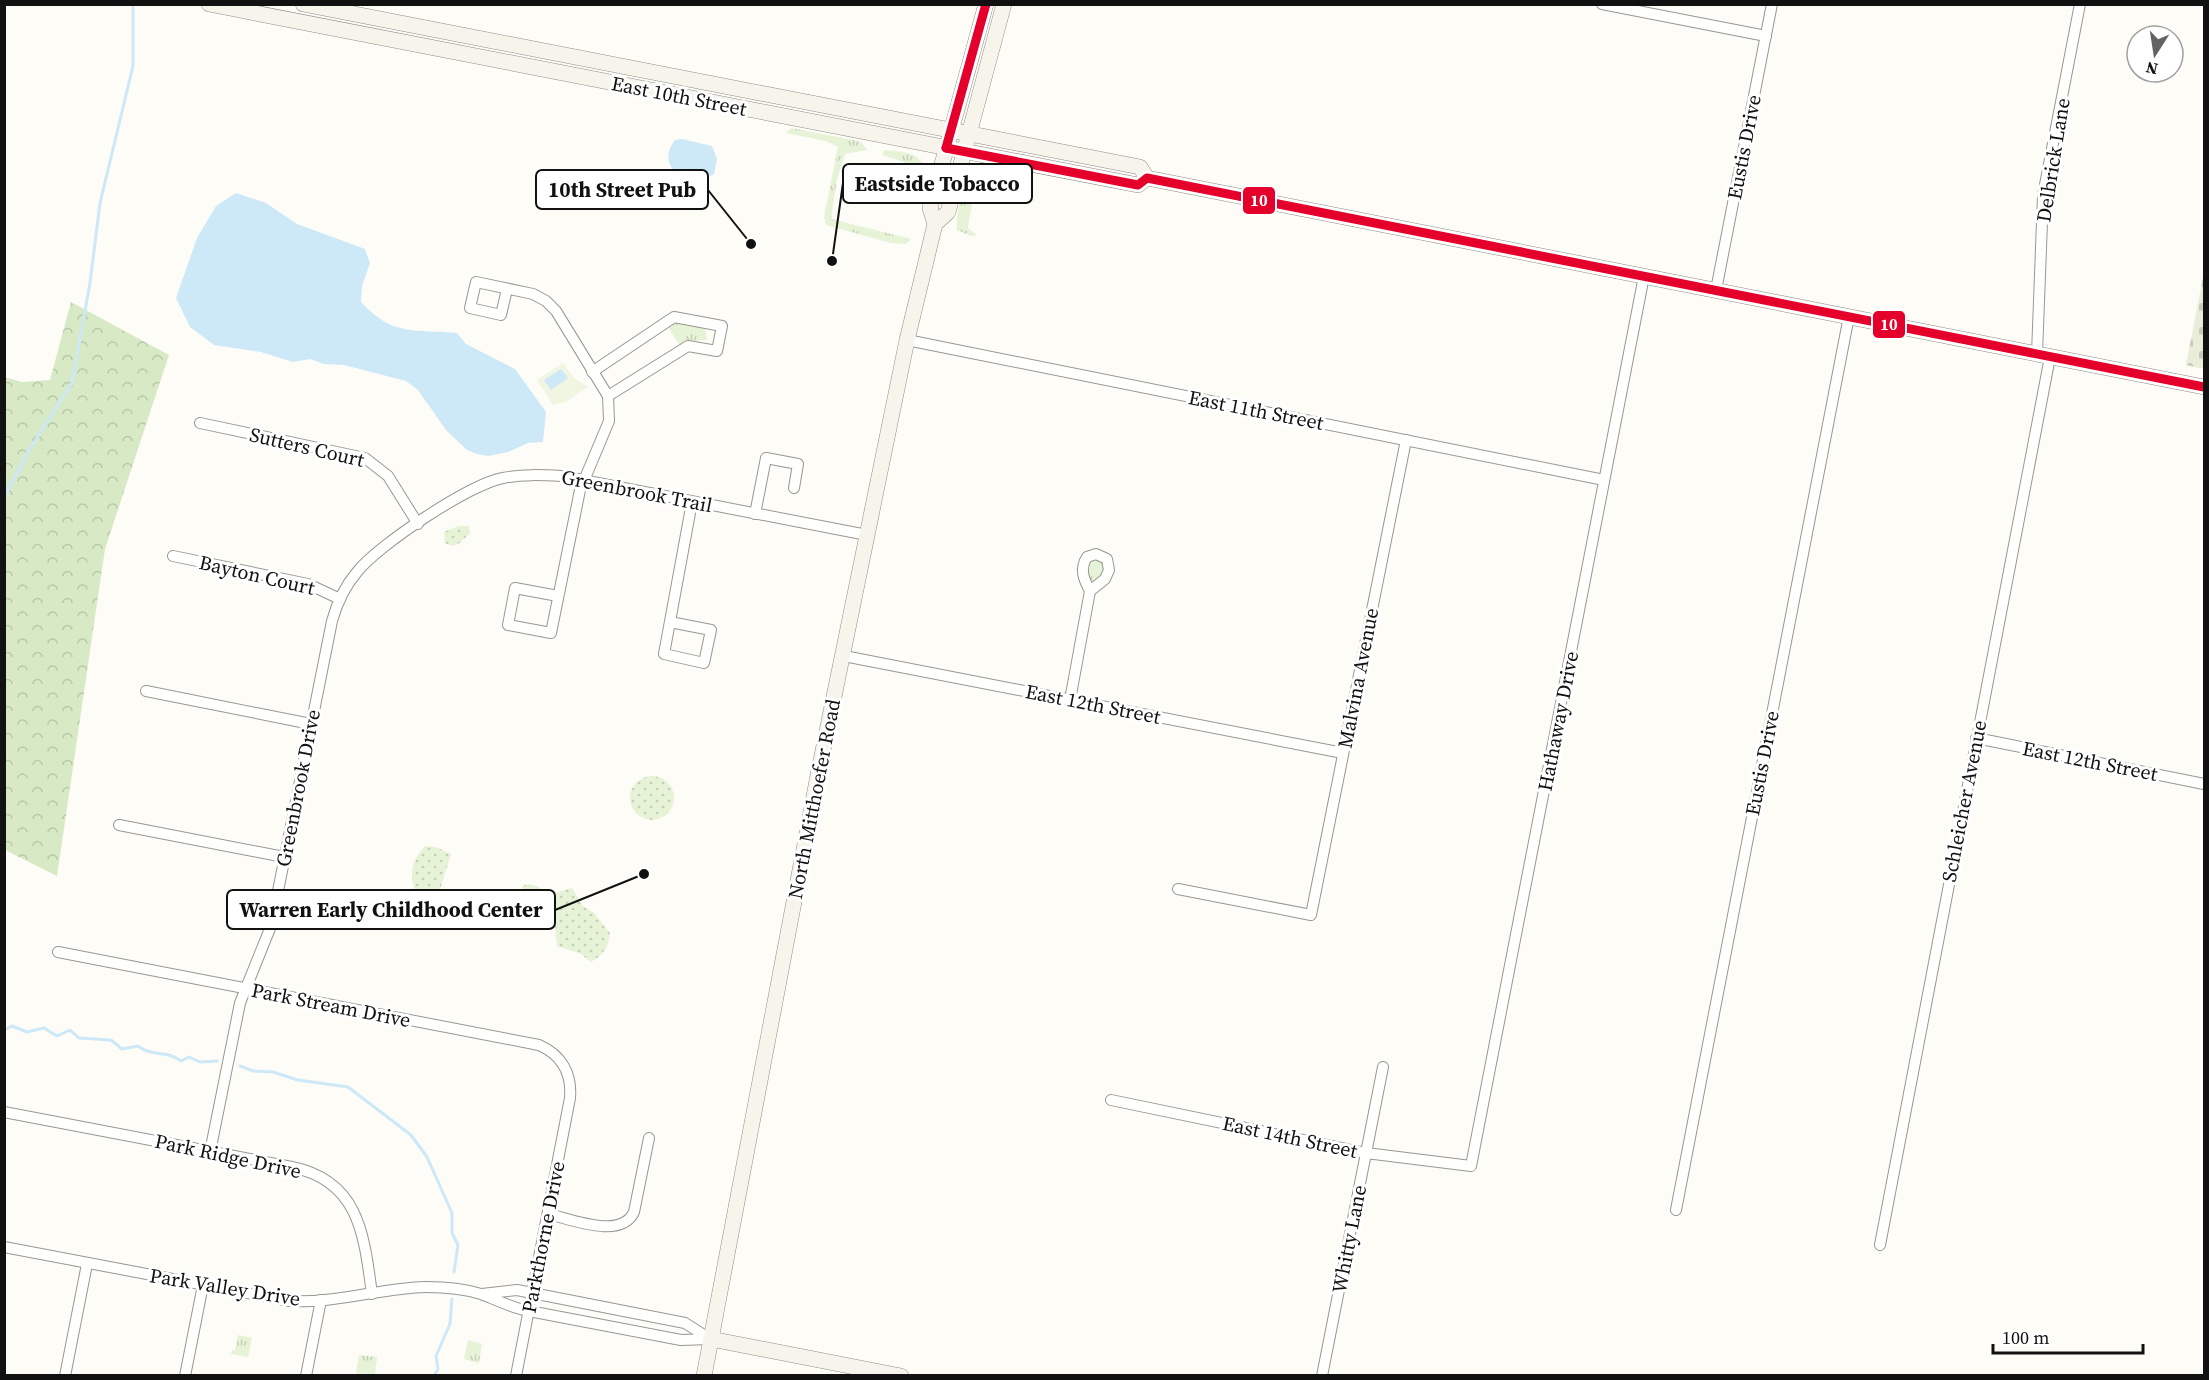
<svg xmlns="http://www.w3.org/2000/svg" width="2209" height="1380" viewBox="0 0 2209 1380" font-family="'Source Serif 4',serif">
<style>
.grass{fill:url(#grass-tufts)}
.forest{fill:url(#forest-crowns)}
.cemetery{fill:url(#cemetery-stones)}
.park{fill:url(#park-dots)}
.pitch{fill:#f0f6e1}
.water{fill:#cde8f7}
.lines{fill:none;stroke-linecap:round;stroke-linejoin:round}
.stream{stroke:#cde8f7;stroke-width:3}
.street-casing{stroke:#979795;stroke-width:12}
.secondary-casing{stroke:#8e8d8b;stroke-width:16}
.street{stroke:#fffffe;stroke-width:10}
.secondary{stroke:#f6f4eb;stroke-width:15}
.bus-1-casing{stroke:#fff;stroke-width:14}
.bus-1{stroke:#e4002b;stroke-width:9}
.labels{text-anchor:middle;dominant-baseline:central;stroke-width:6;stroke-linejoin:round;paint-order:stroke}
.street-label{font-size:20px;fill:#111;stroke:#fff}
.leader{fill:none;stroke:#111;stroke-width:2}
.callout-dot{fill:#111;stroke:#fff;stroke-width:2}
.callout{fill:#fff;stroke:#111;stroke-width:2}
.callout-label{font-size:21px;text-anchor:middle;font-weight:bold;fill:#111}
.line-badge{stroke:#fff;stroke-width:2}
.badge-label{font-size:16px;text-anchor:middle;font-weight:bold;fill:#fff}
</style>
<defs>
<pattern id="grass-tufts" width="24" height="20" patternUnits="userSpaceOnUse" patternTransform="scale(1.5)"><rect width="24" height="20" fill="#e7f3d7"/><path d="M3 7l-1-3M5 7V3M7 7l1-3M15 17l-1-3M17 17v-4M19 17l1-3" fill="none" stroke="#c5cfb8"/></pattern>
<pattern id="forest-crowns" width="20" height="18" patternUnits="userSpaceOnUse" patternTransform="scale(1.5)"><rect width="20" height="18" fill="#d8eac5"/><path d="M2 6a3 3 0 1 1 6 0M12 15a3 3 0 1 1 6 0" fill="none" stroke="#b8c8a8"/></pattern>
<pattern id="cemetery-stones" width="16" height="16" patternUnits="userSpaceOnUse" patternTransform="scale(1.5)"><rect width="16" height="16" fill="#e9eedb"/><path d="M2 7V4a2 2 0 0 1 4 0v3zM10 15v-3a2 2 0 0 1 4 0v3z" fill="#c7cbbb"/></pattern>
<pattern id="park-dots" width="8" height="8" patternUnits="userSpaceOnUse" patternTransform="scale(1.5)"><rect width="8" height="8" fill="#e7f3d7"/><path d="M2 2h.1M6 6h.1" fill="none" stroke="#c5cfb8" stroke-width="1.8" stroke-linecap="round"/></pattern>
</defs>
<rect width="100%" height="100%" fill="#fdfcf7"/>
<!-- grass -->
<g class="grass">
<polygon points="791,128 854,140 862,143 867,150 845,154 837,179 831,219 911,239 906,244 891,243 826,225 824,217 838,147 826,141 786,133"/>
<path d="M885 150C901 152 921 151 925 170L907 168 904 162 882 155Z"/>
<path d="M990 171 1033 180V185C1024 189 1018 182 1009 182 993 181 986 195 973 197L968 228 977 235 971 236 957 230C955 208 966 175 990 171Z"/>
<polygon points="697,322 705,329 707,340 687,341 680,346 668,327 670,324"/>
<polygon points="1093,559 1101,560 1106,566 1105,573 1091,587 1086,568"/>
<polygon points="238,1335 252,1338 248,1357 231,1354 232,1350 235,1350"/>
<polygon points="468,1340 482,1344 479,1363 464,1359"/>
<polygon points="359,1355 377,1357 375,1375 356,1373"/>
</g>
<!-- forest -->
<polygon class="forest" points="71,302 169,355 105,549 57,876 5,850 4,377 22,382 50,380"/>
<!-- cemetery -->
<polygon class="cemetery" points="2204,272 2204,369 2186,365"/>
<!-- park -->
<g class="park">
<path d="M459 526H469L470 534C460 540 459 550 445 543L444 532Z"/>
<circle cx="652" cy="798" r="22"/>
<path d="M425 846 436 847 451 854 437 899 415 890C408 873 413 859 425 846Z"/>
<path d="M529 884 539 887 547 895 572 888 583 906 594 913 610 933C609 947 603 955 591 962L581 954 557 946 555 924 550 913 522 903V886Z"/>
</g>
<!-- pitch -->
<polygon class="pitch" points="563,363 573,377 588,387 566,402 553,405 537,380"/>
<!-- water -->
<g class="water">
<path d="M682 139 712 146 717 159 714 174C694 189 652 170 675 140Z"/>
<path d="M236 193 266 203 297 224 365 249 370 263 362 286 361 302C393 337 415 329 457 333L466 344 515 369 546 412 543 442 528 443 508 452 488 456 477 454 467 450 446 430 418 390 406 381 344 365 324 364 310 359 293 362 261 352 214 345 190 327 176 298 197 238 216 206Z"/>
<polygon points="561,369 568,378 551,390 544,380"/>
</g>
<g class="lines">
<!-- stream -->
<g class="stream">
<polyline points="4,498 29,450 72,383 90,283 100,203 133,66 133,4"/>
<path d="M4 1030 12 1026 27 1032 44 1028 57 1036 70 1030 79 1038 111 1040 122 1049 138 1046C152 1057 167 1050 181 1061L189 1057 200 1062 217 1061"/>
<polyline points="240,1066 253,1071 273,1072 298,1080 348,1087 411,1135 427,1157 452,1213 452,1233 458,1245 454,1272"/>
<polyline points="434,1376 438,1369 436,1356 450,1324 452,1299"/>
</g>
<!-- street casing -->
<g class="street-casing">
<g id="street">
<polyline points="1602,4 1766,36"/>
<polyline points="507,289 501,315 470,308 476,282 533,294 546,301 556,311 608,396 609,421 580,490 551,633 508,625 515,588 558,596"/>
<polyline points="1716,290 1772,4"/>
<polyline points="907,340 1604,480"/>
<polyline points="2037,354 2043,195 2080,4"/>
<polyline points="592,372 674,317 722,326 717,351 688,346 608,396"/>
<polyline points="200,423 365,458 388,476 418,524"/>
<polyline points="755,514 766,458 798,464 794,488"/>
<path d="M1096 554 1107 559 1109 570 1105 579 1090 591C1084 580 1079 569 1087 557Z"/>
<polyline points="173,556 308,584 340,599"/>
<polyline points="670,622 711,630 704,663 664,654 692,502"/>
<polyline points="844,656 1343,753"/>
<polyline points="146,691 311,724"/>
<polyline points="1070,700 1090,591"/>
<polyline points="1976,738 2204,784"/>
<polyline points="119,825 284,857"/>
<polyline points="1178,889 1311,915 1406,440"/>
<path d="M58 952 539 1045C562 1055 572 1074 570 1098L516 1376"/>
<polyline points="1111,1100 1366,1153 1471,1166 1644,276"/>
<path d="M4 1112 292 1167C360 1181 364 1236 372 1294"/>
<path d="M210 1152 240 1003 271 926 332 621C337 603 345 586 357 572 378 545 470 484 503 478 523 474 542 475 562 476L867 535"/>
<polyline points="1676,1210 1849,316"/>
<path d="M548 1214C571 1219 621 1240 634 1212L649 1138"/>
<polyline points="1880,1245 2050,357"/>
<path d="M4 1247 289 1301C335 1304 380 1288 426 1287 444 1287 465 1289 481 1294 498 1300 511 1308 529 1311L681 1340 711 1339"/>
<polyline points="482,1294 517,1290 685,1323 710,1339"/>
<polyline points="65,1376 87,1264"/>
<polyline points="185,1376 203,1285"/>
<polyline points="306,1376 321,1300"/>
<polyline points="1322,1376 1383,1067"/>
</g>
</g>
<!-- secondary casing -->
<g class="secondary-casing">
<g id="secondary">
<polyline points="209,4 1138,185 1147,178 2204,387"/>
<polyline points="303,4 1140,167 1147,178"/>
<polyline points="935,224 948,212 1004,4"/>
<polyline points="711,1339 901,1376"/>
<polyline points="704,1376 819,770 907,340 935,224 930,208 986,4"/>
</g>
</g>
<!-- street -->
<use href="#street" class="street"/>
<!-- secondary -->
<use href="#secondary" class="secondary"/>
<!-- bus-1 casing -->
<g class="bus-1-casing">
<g id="bus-1">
<polyline points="946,148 1138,185 1147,178 2204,387"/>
<polyline points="946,148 986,4"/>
</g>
</g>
<!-- bus-1 -->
<use href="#bus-1" class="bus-1"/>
</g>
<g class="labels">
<!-- street labels -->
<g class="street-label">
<text transform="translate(679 96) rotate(11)">East 10th Street</text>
<text transform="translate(1744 147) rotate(-79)">Eustis Drive</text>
<text transform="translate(2053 160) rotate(-81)">Delbrick Lane</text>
<text transform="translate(1256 410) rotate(11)">East 11th Street</text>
<text transform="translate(307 447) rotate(13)">Sutters Court</text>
<text transform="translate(637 491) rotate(11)">Greenbrook Trail</text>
<text transform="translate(257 575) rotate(13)">Bayton Court</text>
<text transform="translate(1358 678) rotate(-79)">Malvina Avenue</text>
<text transform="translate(1093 704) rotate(11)">East 12th Street</text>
<text transform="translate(1558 721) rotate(-79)">Hathaway Drive</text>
<text transform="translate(2090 761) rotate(11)">East 12th Street</text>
<text transform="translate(1762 763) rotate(-79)">Eustis Drive</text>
<text transform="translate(298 788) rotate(-79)">Greenbrook Drive</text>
<text transform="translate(814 799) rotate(-79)">North Mitthoefer Road</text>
<text transform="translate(1964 801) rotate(-79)">Schleicher Avenue</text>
<text transform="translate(331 1005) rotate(11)">Park Stream Drive</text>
<text transform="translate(1290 1137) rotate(12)">East 14th Street</text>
<text transform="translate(228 1156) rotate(12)">Park Ridge Drive</text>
<text transform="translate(543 1237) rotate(-79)">Parkthorne Drive</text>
<text transform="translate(1349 1239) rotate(-79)">Whitty Lane</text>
<text transform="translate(225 1287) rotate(9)">Park Valley Drive</text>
</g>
</g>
<!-- callouts -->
<path class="leader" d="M832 261L843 183M751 244L708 190M644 874L555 910"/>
<g class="callout-dot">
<circle cx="832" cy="261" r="6"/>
<circle cx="751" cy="244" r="6"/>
<circle cx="644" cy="874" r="6"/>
</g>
<g class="callout">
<rect x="843" y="164" width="189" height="39" rx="6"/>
<rect x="536" y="170" width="172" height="39" rx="6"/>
<rect x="227" y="890" width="328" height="39" rx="6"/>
</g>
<g class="callout-label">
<text x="937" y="191">Eastside Tobacco</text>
<text x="622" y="197">10th Street Pub</text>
<text x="391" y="917">Warren Early Childhood Center</text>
</g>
<g class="line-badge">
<rect x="1242" y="186" width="34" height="29" rx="6" fill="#e4002b"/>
<rect x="1872" y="310" width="34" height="29" rx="6" fill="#e4002b"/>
</g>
<g class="badge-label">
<text x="1259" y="206">10</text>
<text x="1889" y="330">10</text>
</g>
<!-- border -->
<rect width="2209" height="1380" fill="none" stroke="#111111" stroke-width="12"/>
<!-- north arrow -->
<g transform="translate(2155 54) rotate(192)"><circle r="28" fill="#ffffff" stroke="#a0a0a0" stroke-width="1.5"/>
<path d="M0-4.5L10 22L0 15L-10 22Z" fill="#646362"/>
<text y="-9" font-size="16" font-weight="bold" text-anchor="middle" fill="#111111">N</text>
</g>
<!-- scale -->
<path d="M1993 1344v9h150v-9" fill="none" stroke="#111111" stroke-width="3"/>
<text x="2002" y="1344" font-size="18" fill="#111111" stroke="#ffffff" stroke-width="4.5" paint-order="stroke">100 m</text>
</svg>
